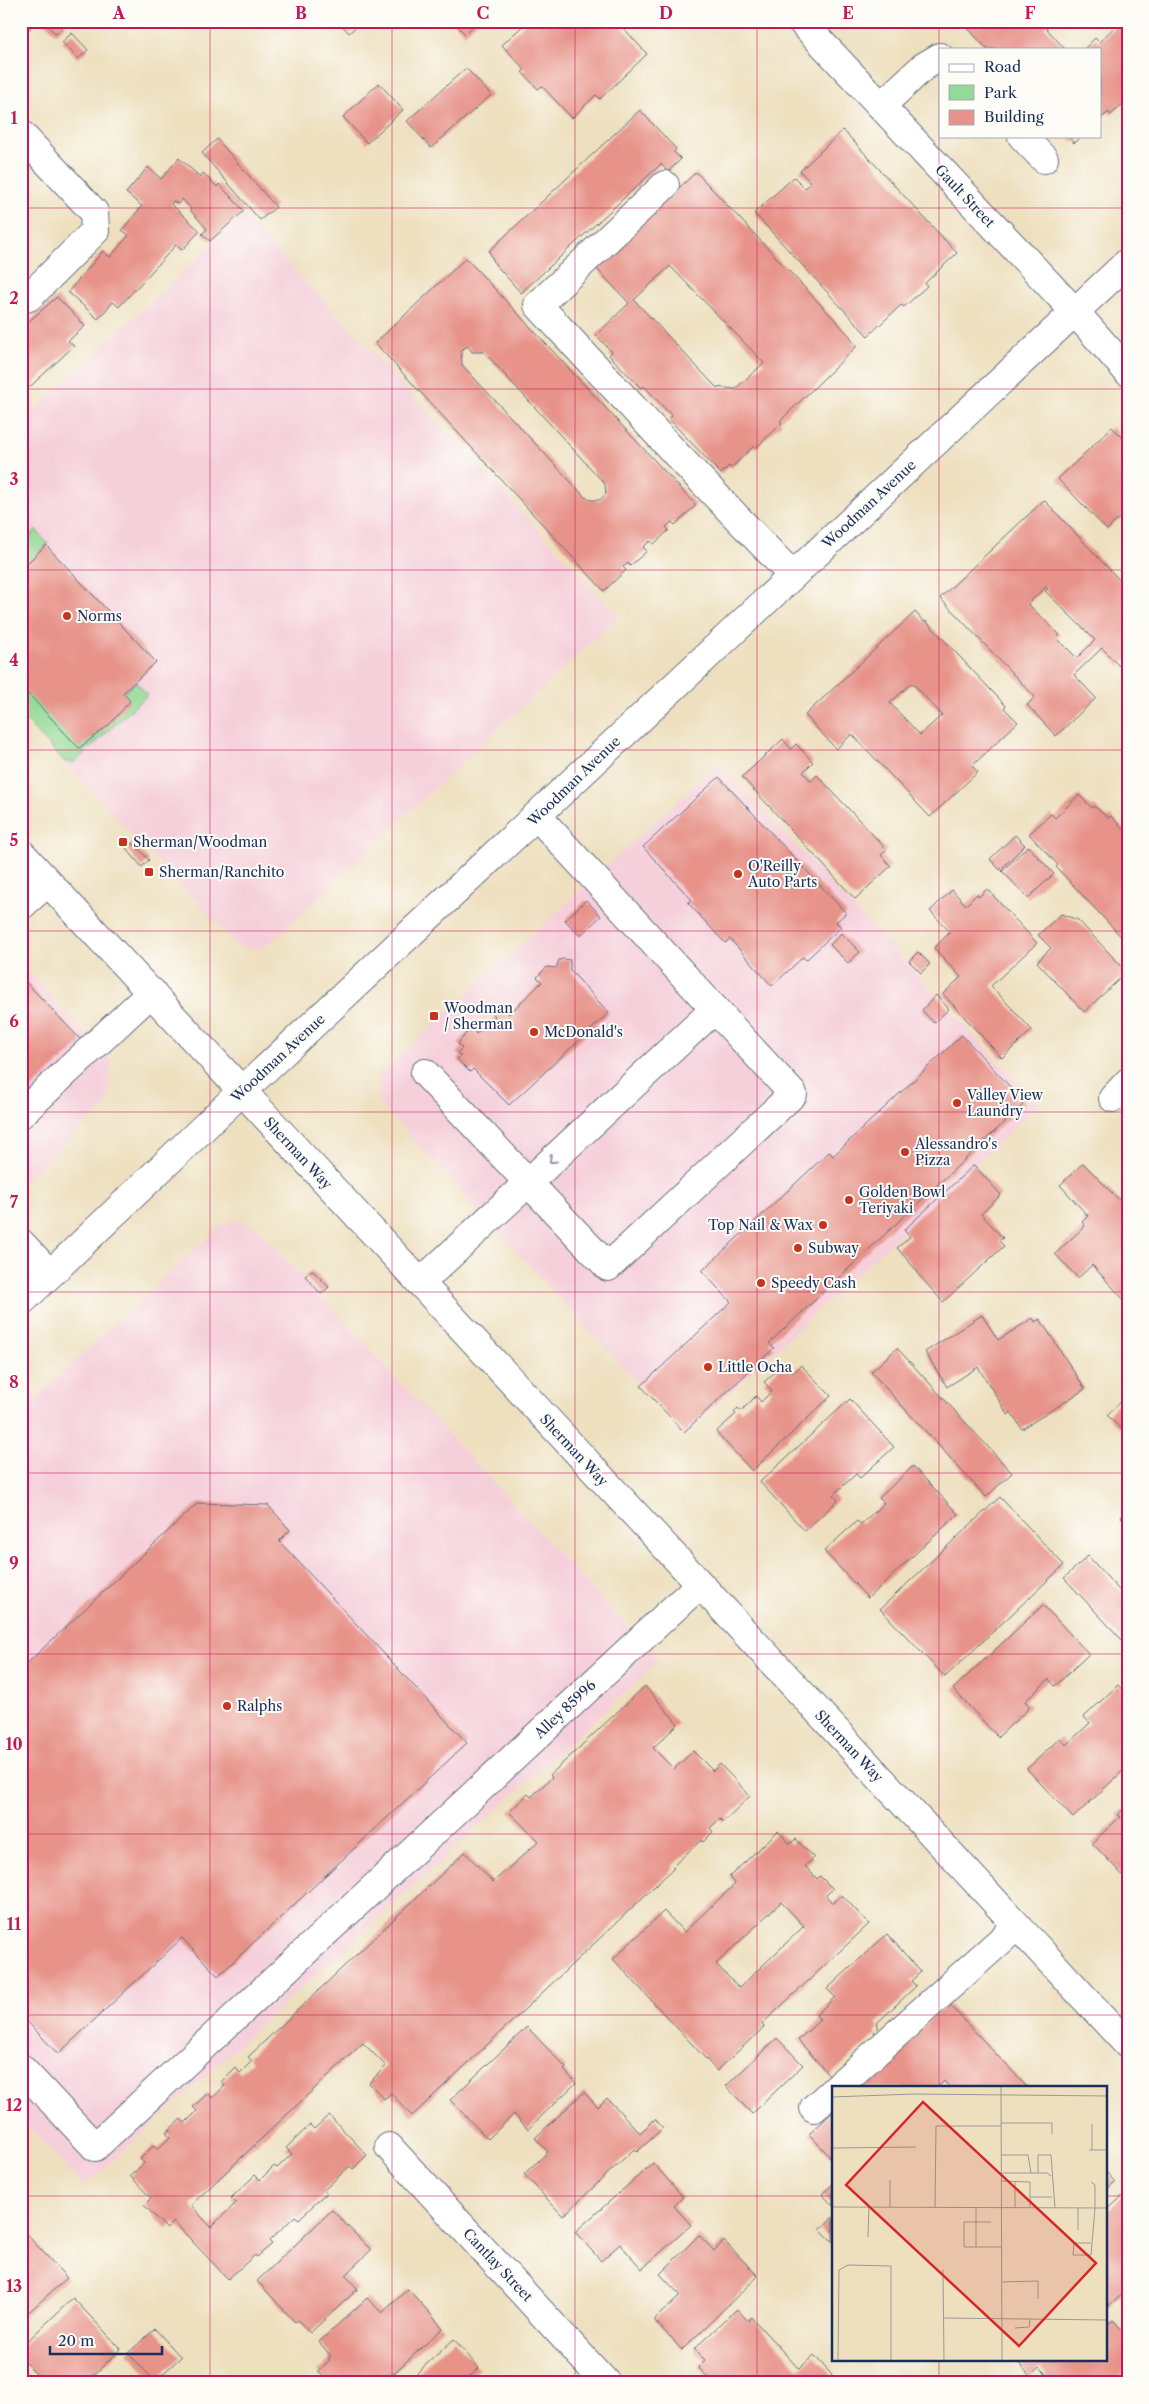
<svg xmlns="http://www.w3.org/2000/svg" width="1149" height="2404" viewBox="0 0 1149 2404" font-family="'Libre Caslon Text',serif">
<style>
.built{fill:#f5cfda}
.green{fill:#92da95;stroke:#56847a}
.building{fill:#e79389;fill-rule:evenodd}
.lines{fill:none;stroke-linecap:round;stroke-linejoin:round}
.minor-casing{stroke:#656d80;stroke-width:30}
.major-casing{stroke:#656d80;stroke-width:30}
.minor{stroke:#fff;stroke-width:28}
.major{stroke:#fff;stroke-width:28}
.oneway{stroke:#8d97ae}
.grid{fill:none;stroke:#c2185b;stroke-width:1;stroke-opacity:0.55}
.poi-dot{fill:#c8321e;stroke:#fdfcf7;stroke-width:2}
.labels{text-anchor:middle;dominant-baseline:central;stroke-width:4;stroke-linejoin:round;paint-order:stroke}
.street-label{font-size:14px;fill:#1b2f5e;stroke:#fdfcf7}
.poi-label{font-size:14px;fill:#1b2f5e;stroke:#fdfcf7;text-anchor:start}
.inset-road{fill:none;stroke:#9a9998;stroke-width:1}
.view{fill:#d62828;fill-opacity:0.15;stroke:#d62828;stroke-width:2.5}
.inset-edge{fill:none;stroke:#1b2f5e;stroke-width:2.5}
.neatline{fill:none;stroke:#c2185b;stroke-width:2}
.grid-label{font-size:16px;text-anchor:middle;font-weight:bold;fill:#c2185b}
</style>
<rect width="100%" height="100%" fill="#fdfcf7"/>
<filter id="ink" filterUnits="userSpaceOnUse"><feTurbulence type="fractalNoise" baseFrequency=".02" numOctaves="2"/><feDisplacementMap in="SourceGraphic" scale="10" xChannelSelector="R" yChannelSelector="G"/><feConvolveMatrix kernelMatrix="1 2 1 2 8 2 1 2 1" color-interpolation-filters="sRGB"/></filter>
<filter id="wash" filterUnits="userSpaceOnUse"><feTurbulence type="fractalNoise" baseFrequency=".0096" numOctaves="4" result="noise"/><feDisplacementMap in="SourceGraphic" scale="20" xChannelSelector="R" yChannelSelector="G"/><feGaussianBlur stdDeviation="1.12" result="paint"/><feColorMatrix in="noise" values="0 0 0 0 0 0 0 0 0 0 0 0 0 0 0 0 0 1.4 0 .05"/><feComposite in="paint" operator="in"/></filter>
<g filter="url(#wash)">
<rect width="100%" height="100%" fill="#eee0bf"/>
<!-- built -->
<g class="built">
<polygon points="243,215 619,616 263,949 239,947 21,716 21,423"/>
<polygon points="719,763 1039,1105 685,1434 379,1103 378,1076"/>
<polygon points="21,964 112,1062 107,1105 21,1182"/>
<polygon points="239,1219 258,1229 659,1661 84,2187 21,2119 21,1412 220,1226"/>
</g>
<!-- green -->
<g class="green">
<polygon points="36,530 48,544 21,569 21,544"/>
<polygon points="21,675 118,698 136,682 147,695 75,762 65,762 21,716"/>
</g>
<g id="blocks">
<!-- building -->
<g class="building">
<polygon points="21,21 25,21 31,28 21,35"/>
<polygon points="43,21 63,21 66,25 56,34"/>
<polygon points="338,21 362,21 349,33"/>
<polygon points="452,21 478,21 465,34"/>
<polygon points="528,21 617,21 647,54 600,99 596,95 572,118 542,86 538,89 522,72 525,70 502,45"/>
<polygon points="961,21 1050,21 1045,27 1065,49 987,49"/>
<polygon points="1121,21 1128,21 1128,99 1111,115 1109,112 1100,119 1100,49 1084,49 1095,38 1099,42"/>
<polygon points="72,33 88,50 78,59 62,42"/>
<polygon points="466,68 491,95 431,148 407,121"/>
<polygon points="379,83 403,110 367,143 343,117"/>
<polygon points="640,110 676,149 674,152 681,159 668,172 661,164 521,293 495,264 489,251"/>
<polygon points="843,130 957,253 925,283 927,286 904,307 901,305 868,336 754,213 794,177 805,188 811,183 800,171"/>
<polygon points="1068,136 1082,136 1074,143"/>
<polygon points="217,139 276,207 260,220 202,153"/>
<polygon points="179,158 200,177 203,173 217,187 219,184 244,211 210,241 202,234 207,229 190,210 191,209 182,199 178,204 173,201 171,204 200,231 182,250 176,245 119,307 113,302 98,319 68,292 103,251 110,257 129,235 122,230 142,206 126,193 148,167 161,179"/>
<path d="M696 172 851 337 850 338 857 346 780 421 782 423 756 448 754 446 731 468 729 466 721 474 669 419 672 416 644 386 641 388 609 355 612 352 596 335 629 303 595 267ZM670 266 764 363 735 389 716 387 634 300Z"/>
<path d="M466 258 696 505 675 525 672 522 666 527 669 530 654 544 650 541 643 547 647 551 630 566 628 563 623 567 626 570 604 591 375 343ZM468 346 472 352H484L605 484 606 494 600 500H591L585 497 462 365 461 350Z"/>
<polygon points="57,297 85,326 68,341 74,346 21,395 21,328"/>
<polygon points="1112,427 1128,443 1128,510 1107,530 1058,479"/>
<path d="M1044 500 1128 589V657L1119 666 1102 648 1074 675 1096 698 1056 736 1027 705 1035 697 940 598ZM1046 587 1048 589 1045 591 1095 640 1077 658 1057 638 1060 635 1028 604Z"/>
<polygon points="46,545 156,662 123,693 130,701 108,726 79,748 21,686 21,569"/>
<path d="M915 612 924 622 926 621 1006 706 1004 708 1018 722 972 766 978 772 930 817 852 734 836 749 805 715ZM912 683 942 715 920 735 890 703Z"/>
<polygon points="783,739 791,749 796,744 813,762 803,772 811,781 817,775 887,850 881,855 891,866 855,899 742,777"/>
<polygon points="719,777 846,913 836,922 841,927 806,960 803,957 772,986 730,939 725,943 688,903 692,900 643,847"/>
<polygon points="1079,795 1092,808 1094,806 1108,818 1111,816 1128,834 1128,944 1056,867 1058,865 1029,834 1051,814 1055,818"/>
<polygon points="1128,803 1128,813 1123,807"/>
<polygon points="1015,835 1025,845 1000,870 990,859"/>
<polygon points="133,843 149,860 142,867 126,848"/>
<polygon points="1028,846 1054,874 1028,898 1002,871"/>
<polygon points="987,889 1037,943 991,986 1032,1030 1002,1058 943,994 961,977 934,948 950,932 930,911 952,890 966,905 977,894 979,897"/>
<polygon points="586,900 601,916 580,936 565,920"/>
<polygon points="1061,914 1078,920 1127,972 1084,1012 1037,962 1051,948 1038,935"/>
<polygon points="841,933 860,952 848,963 830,945"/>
<polygon points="918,952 930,964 921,973 909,961"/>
<polygon points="563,959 570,960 570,970 609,1013 509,1105 473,1069 470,1072 457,1059 461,1056 457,1053 462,1048 458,1044 466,1033 473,1030 476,1034 495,1016 491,1012 499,1004 509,1014 542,982 537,977 547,967 556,968 559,960"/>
<polygon points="21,977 82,1041 21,1099"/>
<polygon points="936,995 949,1009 934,1023 922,1010"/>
<polygon points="962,1035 1025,1103 769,1343 774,1348 684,1432 641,1386 731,1302 702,1271 829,1152 833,1156"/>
<polygon points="1083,1163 1121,1202 1123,1200 1128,1205 1128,1304 1092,1265 1078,1278 1055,1254 1085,1226 1082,1222 1088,1216 1060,1185"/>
<polygon points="974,1165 1001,1195 981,1214 1003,1238 999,1241 1004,1246 943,1302 917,1273 918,1272 897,1248 910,1237 904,1230"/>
<polygon points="312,1270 329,1287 321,1294 305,1276"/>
<polygon points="982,1315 998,1340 1033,1318 1035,1322 1040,1319 1085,1389 1022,1429 1011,1412 1008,1415 978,1367 947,1387 925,1352"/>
<polygon points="897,1348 1012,1473 986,1497 871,1372"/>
<polygon points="784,1364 793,1373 801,1365 831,1396 752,1471 716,1432 736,1414 734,1412 738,1408 741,1411 756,1396 761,1402 772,1391 764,1382"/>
<polygon points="1128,1395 1128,1420 1120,1428 1107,1415"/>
<polygon points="850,1399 894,1447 860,1478 856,1474 833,1495 838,1500 805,1531 760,1482"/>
<polygon points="913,1466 958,1514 868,1598 824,1551 857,1521 861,1524 884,1503 879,1498"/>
<polygon points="1000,1497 1064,1565 945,1677 880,1609"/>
<polygon points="198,1503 268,1505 290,1530 279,1541 467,1743 218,1976 182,1938 58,2054 21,2015 21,1669"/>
<polygon points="1128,1510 1128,1524 1121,1517"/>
<polygon points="1088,1556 1128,1600 1128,1635 1122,1640 1064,1578"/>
<polygon points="1043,1605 1089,1654 1055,1686 1049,1679 1025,1701 1030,1707 998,1737 953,1689"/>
<polygon points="1118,1685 1128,1696 1128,1766 1073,1818 1027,1769 1060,1738 1066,1745 1090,1723 1084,1717"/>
<polygon points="645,1686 678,1724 653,1748 674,1769 693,1751 713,1771 720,1764 750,1796 723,1822 720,1819 710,1828 713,1832 703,1842 701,1840 672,1867 674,1868 412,2116 391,2093 384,2099 369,2083 386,2066 363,2043 191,2205 211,2227 236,2203 231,2198 255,2175 260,2180 274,2166 277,2168 292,2154 286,2148 310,2125 314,2129 329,2115 367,2155 353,2169 350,2166 324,2190 326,2193 299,2219 295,2216 269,2241 272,2244 257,2257 255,2255 228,2279 174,2222 167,2229 144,2205 151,2198 130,2176 144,2163 140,2159 154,2145 158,2149 170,2137 166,2133 181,2119 185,2123 197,2111 193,2107 208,2093 212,2098 225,2086 221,2082 235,2068 240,2073 252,2061 248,2057 465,1852 493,1882 539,1841 509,1812 528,1794 531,1797 552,1777 550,1775"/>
<polygon points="1128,1805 1128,1881 1092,1843 1120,1817 1117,1815"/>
<path d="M778 1831 790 1844 796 1839 814 1858 805 1866 817 1879 820 1876 833 1889 826 1895 833 1903 842 1895 869 1924 762 2024 764 2027 717 2071 613 1959 664 1911 684 1932 735 1884 729 1877ZM781 1902 804 1926 739 1988 716 1964Z"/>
<polygon points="887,1934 921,1972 911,1981 916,1986 876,2024 879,2027 874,2032 876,2034 830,2076 798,2040 820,2020 816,2015 835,1997 827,1989"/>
<polygon points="948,2003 1028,2088 950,2088 944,2081 937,2088 858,2088"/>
<polygon points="527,2027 566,2068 564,2070 576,2083 528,2129 514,2114 488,2139 450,2100"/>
<polygon points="777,2038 803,2065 752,2114 726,2086"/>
<polygon points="584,2092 598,2107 607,2098 640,2133 655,2119 663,2128 637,2152 634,2149 563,2216 524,2174 548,2152 535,2138"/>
<polygon points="833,2112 833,2160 809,2134"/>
<polygon points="653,2163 683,2197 674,2206 691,2225 642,2269 620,2244 601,2261 575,2232"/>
<polygon points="1105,2171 1115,2182 1105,2191"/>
<polygon points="833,2184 833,2206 822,2194"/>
<polygon points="1128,2191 1128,2289 1105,2310 1105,2212"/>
<polygon points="332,2210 371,2250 345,2275 358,2289 310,2333 298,2320 295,2322 257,2281"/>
<polygon points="833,2217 833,2242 820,2229"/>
<polygon points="21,2228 67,2278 21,2319"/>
<polygon points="699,2235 714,2251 724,2241 758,2276 682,2350 654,2320 680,2295 660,2274"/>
<polygon points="408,2289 443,2328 383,2383 329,2383 318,2371 330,2360 328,2358 331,2356 319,2342 367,2298 382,2313"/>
<polygon points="73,2298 121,2349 85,2383 33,2383 39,2377 21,2358 21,2347"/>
<polygon points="737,2309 748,2321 751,2317 799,2369 814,2355 839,2383 713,2383 698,2367 705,2360 694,2349"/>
<polygon points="1113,2320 1128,2336 1128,2369 1113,2383 1040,2383 1048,2376 1039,2367 1030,2376 1016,2360 1105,2360 1105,2326"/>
<polygon points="155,2329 181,2357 155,2381 128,2353"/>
<polygon points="454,2339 479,2368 463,2383 406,2383"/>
</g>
</g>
</g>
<g filter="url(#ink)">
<use href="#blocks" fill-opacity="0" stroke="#656d80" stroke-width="1"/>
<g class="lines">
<!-- minor casing -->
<g class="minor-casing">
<g id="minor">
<polyline points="801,21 1075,312 1128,372"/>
<polyline points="881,106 923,67 940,57"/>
<polyline points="21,134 94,212 95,231 29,297 21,300"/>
<polyline points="1022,136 1044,159"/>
<polyline points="665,185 538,305 678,456 792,575"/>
<polyline points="21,906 48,882"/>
<polyline points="425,1073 608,1267 793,1094 537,816"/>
<polyline points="1113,1098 1128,1082"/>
<polyline points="21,1114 152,992"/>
<polyline points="21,1243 50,1274"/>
<polyline points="420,1283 715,1009"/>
<polyline points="21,2068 95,2147 699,1585"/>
<polyline points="836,2088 1017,1926"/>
<polyline points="814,2108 833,2091"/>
<polyline points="389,2147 606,2383"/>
</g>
</g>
<!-- major casing -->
<g class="major-casing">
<g id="major">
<polyline points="21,853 1128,2045"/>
<polyline points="21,1302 242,1091 1128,262"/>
</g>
</g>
<!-- minor -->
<use href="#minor" class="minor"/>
<!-- major -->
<use href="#major" class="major"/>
</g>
<!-- one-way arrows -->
<defs><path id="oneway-chevron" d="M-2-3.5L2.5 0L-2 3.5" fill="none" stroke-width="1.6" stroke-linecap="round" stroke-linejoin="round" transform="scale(1.25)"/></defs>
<use class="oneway" href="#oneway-chevron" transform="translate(552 1160) rotate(137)"/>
</g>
<!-- grid -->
<path class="grid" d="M210 21V2383M392 21V2383M575 21V2383M757 21V2383M939 21V2088M21 208H1128M21 389H1128M21 570H1128M21 750H1128M21 931H1128M21 1112H1128M21 1292H1128M21 1473H1128M21 1654H1128M21 1834H1128M21 2015H1128M21 2196H833M1105 2196H1128M939 2360V2383"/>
<!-- markers -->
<g class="poi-dot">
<circle cx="67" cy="616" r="5"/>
<rect x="118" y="837" width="10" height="10" rx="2.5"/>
<rect x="144" y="867" width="10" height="10" rx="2.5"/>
<circle cx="738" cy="874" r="5"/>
<rect x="429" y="1011" width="10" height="10" rx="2.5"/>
<circle cx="534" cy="1032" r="5"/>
<circle cx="957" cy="1103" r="5"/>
<circle cx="905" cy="1152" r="5"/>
<circle cx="849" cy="1200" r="5"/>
<circle cx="823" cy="1225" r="5"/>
<circle cx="798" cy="1248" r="5"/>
<circle cx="761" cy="1283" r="5"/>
<circle cx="708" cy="1367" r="5"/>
<circle cx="227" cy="1706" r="5"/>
</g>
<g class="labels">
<!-- street labels -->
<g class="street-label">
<text transform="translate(965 196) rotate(47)">Gault Street</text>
<text transform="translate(869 504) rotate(-43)">Woodman Avenue</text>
<text transform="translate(574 781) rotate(-44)">Woodman Avenue</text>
<text transform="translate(278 1058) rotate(-43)">Woodman Avenue</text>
<text transform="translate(298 1153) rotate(47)">Sherman Way</text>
<text transform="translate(574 1450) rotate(47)">Sherman Way</text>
<text transform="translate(565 1709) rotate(-43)">Alley 85996</text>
<text transform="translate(849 1746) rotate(47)">Sherman Way</text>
<text transform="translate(498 2265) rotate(47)">Cantlay Street</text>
</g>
<!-- poi labels -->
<g class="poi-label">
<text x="77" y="616">Norms</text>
<text x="133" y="842">Sherman/Woodman</text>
<text x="748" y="866">O'Reilly<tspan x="748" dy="16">Auto Parts</tspan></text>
<text x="159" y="872">Sherman/Ranchito</text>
<text x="444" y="1008">Woodman<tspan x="444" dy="16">/ Sherman</tspan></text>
<text x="544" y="1032">McDonald's</text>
<text x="967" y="1095">Valley View<tspan x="967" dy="16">Laundry</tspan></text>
<text x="915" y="1144">Alessandro's<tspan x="915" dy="16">Pizza</tspan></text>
<text x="859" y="1192">Golden Bowl<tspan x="859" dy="16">Teriyaki</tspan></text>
<text x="813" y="1225" text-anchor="end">Top Nail &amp; Wax</text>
<text x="808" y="1248">Subway</text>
<text x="771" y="1283">Speedy Cash</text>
<text x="718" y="1367">Little Ocha</text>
<text x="237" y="1706">Ralphs</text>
</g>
</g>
<!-- overview -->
<g transform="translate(832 2086)">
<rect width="275" height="275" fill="#eee0bf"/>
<path class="inset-road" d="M169 0 170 275M0 11 82 8 275 10M169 37H220V48M260 38V64M0 62 84 61M257 64H275M169 69H196L199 87M169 87H215L219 90M206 87V69H219L223 122M169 95 198 96V122M183 95V122M198 111H220M0 121 275 122M58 121V94M103 121 104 40H169M144 121V161M159 136H132V161H170M246 144V122M36 151 37 121M259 157H242L241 169H259L263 122V99L259 96M111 184 112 275M170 196 206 195V213M112 232 275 234M183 242 197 241 198 233M6 275 7 184 16 179 59 180V275"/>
<path class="view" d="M91 16 264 177 187 260 14 99Z"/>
<rect width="275" height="275" class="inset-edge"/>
</g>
<!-- margin -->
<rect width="1149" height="2404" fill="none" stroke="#fdfcf7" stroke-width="55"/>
<!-- legend -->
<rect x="939" y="48" width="162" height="90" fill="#fdfcf7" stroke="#a3aaba"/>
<rect x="949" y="64" width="25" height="8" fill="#ffffff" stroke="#a3aaba"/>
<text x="984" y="72" font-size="15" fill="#1b2f5e">Road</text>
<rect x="949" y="85" width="25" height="15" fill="#92da95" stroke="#a3aaba"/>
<text x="984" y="98" font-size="15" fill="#1b2f5e">Park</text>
<rect x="949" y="110" width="25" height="15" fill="#e79389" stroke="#a3aaba"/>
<text x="984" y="122" font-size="15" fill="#1b2f5e">Building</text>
<!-- scale -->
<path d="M50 2346v8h112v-8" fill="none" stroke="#1b2f5e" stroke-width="2.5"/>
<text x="58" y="2346" font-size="15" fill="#1b2f5e" stroke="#fdfcf7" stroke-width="4" paint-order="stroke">20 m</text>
<rect x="28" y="28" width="1094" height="2348" class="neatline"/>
<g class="grid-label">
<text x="119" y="19">A</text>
<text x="301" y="19">B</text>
<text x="483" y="19">C</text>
<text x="666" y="19">D</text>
<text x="848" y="19">E</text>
<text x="1030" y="19">F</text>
<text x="14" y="124">1</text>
<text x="14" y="304">2</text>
<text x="14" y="485">3</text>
<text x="14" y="666">4</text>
<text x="14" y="846">5</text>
<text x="14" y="1027">6</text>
<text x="14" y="1208">7</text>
<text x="14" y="1388">8</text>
<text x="14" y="1569">9</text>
<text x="14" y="1750">10</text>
<text x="14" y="1930">11</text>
<text x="14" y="2111">12</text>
<text x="14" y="2292">13</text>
</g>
</svg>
